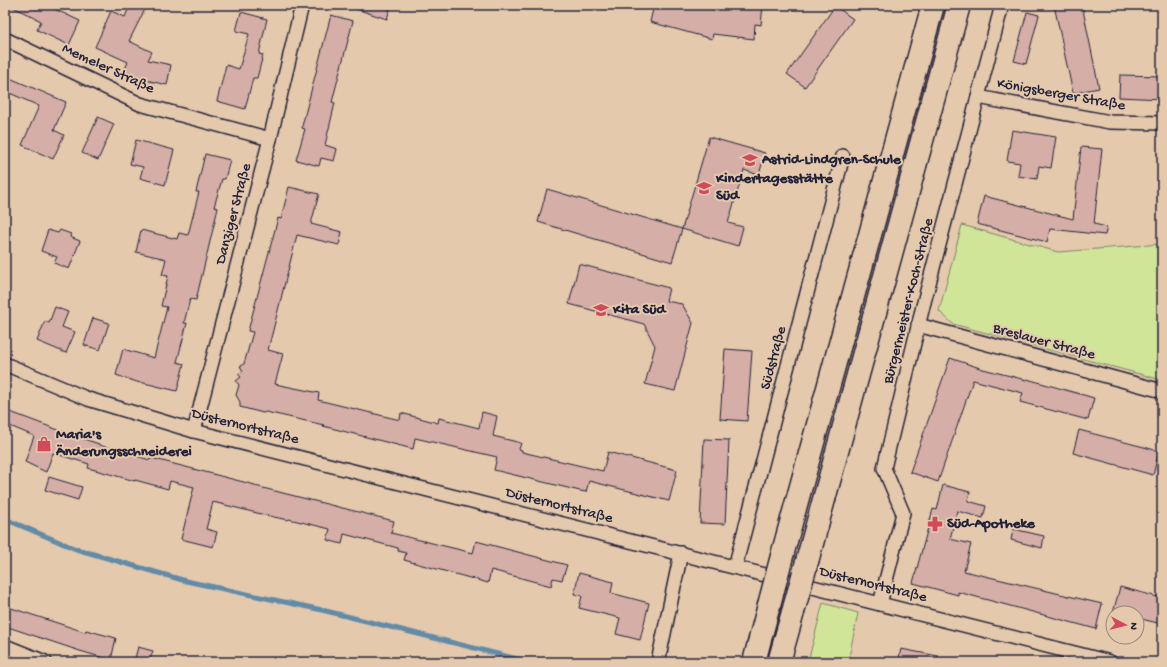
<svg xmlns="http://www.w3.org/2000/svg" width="1167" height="667" viewBox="0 0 1167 667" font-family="'Gochi Hand',sans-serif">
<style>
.green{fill:#d1e599;stroke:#7a846a}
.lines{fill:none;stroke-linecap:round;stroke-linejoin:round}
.stream{stroke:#628ba7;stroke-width:5}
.building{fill:#d5aea7;stroke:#22223b}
.street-casing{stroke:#22223b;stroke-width:16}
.highway-casing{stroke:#22223b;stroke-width:25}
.street{stroke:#e5c9ac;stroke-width:13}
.highway{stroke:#e5c9ac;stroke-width:22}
.highway-bridge-casing{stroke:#22223b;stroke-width:25;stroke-linecap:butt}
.highway-bridge{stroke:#e5c9ac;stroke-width:22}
.labels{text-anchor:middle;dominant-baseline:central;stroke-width:4;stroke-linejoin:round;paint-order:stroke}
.street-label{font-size:15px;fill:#22223b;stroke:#e5c9ac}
.poi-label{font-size:15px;font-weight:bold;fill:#22223b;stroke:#e5c9ac;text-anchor:start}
</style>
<rect width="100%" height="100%" fill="#e5c9ac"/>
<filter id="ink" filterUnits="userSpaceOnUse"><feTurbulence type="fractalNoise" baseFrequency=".025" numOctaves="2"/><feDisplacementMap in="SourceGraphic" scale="8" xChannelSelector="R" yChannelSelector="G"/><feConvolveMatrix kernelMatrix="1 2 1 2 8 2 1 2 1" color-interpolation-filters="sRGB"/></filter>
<g filter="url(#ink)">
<!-- green -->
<g class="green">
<polygon points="962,225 1058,252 1162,244 1162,380 953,324 939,311"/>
<polygon points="823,603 858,613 848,662 808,662"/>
</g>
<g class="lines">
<!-- stream -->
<polyline class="stream" points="5,519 76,549 186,581 322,610 530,662"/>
</g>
<!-- building -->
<g class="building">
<polygon points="9,5 46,5 80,21 69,45 37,30 41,21"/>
<polygon points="130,5 147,5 129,41 152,52 148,60 171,65 167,85 141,79 124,71 128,62 95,47 111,11 125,17"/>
<polygon points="354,5 391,5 387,19 353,8"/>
<polygon points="654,5 698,5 717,11 718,5 763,5 761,25 755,24 754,39 713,34 712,39 650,22"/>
<polygon points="1054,5 1082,5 1099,88 1073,93"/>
<polygon points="835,6 853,19 805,87 787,74"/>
<polygon points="241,12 267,19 259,54 263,55 257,78 253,78 245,109 217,101 226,65 239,69 249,34 236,31"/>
<polygon points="1027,12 1039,15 1026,64 1014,61"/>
<polygon points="331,15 353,21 332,102 335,103 325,145 337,149 334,161 321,158 319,166 296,160 305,129 302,128 303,122"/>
<polygon points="1120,75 1162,76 1162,99 1119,97"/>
<polygon points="5,76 66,102 54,130 64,135 53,159 22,145 39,106 5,91"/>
<polygon points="98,117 114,124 98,160 82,153"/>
<polygon points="1012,130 1056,137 1051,168 1039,166 1037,179 1018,176 1020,163 1007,161"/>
<polygon points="709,137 765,153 759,175 744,170 728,223 743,227 738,246 682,229"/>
<polygon points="136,140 174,150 165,185 140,178 143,167 130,164"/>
<polygon points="1081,147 1102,149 1094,224 1107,227 1105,235 1050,229 1047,242 977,224 984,196 1073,219"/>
<polygon points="205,154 230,160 225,179 222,179 214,207 218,208 196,300 190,299 184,323 187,323 177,362 184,364 177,391 140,382 140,383 116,375 123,349 154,358 167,307 161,306 168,276 162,275 166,259 136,252 141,230 177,239 179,233 188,235 199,192 196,192"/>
<polygon points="289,187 319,194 311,224 342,232 339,245 297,235 268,350 283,354 275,384 319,393 318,400 400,420 401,413 438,423 439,418 479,428 482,412 497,416 493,436 521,443 519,449 522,450 522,452 603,471 608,452 677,470 669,501 589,481 586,492 580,491 494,470 497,457 484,454 415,438 413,449 323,426 324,425 266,412 263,413 240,407 240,402 236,395 239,385 236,381 241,377 238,374 243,371 240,366 244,364 253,332 248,331 278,218 281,219"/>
<polygon points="547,189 682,229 672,262 538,222"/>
<polygon points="48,230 58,233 60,230 71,234 70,237 80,241 69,269 54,263 57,257 41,251"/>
<polygon points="579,264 669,288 666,301 682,304 693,323 675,391 645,384 655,346 644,324 569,304"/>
<polygon points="55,307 68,312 62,327 75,332 66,353 37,341 45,321 49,323"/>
<polygon points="93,318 109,323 100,350 84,345"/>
<polygon points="725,349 752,351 747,421 720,419"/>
<polygon points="950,358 983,369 1026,380 1027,379 1094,398 1088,420 1020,402 1023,393 973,380 938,482 910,472"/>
<polygon points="5,410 69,434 99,444 99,445 136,456 150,460 151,458 255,485 255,486 394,521 391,533 473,553 476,541 567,565 562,580 553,578 551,586 491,570 488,583 404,560 406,553 398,551 398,548 344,534 342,544 327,540 330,529 289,519 288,520 269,516 213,502 206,529 217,532 213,547 181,539 194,487 170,481 168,489 135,480 135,481 88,468 89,464 53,453 46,472 25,462 34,436 5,424"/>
<polygon points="1079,430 1159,451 1153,475 1073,453"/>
<polygon points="704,439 729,440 725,524 700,523"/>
<polygon points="49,477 82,487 78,500 45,490"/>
<polygon points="943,485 970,492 968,501 986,506 983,518 957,511 950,539 971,544 964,571 1102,604 1096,629 958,592 958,595 913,583 933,509 937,510"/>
<polygon points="1013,529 1044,536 1042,548 1011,540"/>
<polygon points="579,573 613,582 611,593 649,603 640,640 616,634 620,618 579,608 582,596 574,594"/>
<polygon points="1120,587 1162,598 1162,624 1137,618 1137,613 1113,613"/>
<polygon points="5,606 85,632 86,630 116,638 111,660 80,651 5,626"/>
<polygon points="138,647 153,651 149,662 134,662"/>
<polygon points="901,649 938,656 937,662 898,662"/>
</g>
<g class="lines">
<!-- street casing -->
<g class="street-casing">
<g id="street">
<polyline points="5,39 140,104 270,139"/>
<polyline points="978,97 1110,122 1162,123"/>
<polyline points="918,325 1162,391"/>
<polyline points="5,364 88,399 194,431 1110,662"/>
<polyline points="194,431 270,139 302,5"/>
<polyline points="735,567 843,156"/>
<polyline points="880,604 903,513 884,468 923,306 1002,5"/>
<polyline points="5,646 45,662"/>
<polyline points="658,662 681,553"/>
</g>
</g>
<!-- highway casing -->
<g class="highway-casing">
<g id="highway">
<polyline points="783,552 933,5"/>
<polyline points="808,558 959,5"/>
<polyline points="754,662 769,605"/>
<polyline points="779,662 793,612"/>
</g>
</g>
<!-- street -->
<use href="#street" class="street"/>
<!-- highway -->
<use href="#highway" class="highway"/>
<!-- highway-bridge casing -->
<g class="highway-bridge-casing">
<g id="highway-bridge">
<polyline points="769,605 783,552"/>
<polyline points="793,612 808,558"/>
</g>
</g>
<!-- highway-bridge -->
<use href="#highway-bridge" class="highway-bridge"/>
</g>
</g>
<!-- icons -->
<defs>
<g id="school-bare" transform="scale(1.2)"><path d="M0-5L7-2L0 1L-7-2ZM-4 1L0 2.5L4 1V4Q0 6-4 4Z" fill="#d1495b" stroke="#e5c9ac" stroke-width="2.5" paint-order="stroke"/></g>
<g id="shop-bare" transform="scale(1.2)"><path d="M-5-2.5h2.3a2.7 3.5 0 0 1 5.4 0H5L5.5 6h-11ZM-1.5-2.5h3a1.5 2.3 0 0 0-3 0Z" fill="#d1495b" stroke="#e5c9ac" stroke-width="2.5" paint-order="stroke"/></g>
<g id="pharmacy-bare" transform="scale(1.2)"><path d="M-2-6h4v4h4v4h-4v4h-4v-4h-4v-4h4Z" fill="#d1495b" stroke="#e5c9ac" stroke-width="2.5" paint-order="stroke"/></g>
</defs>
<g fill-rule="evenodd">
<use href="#school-bare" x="750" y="160"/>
<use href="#school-bare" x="704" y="188"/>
<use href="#school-bare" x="601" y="310"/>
<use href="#shop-bare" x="44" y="444"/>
<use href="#pharmacy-bare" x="935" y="524"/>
</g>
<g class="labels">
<!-- street labels -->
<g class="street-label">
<text transform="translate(108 69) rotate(25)">Memeler Straße</text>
<text transform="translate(1061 95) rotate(10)">Königsberger Straße</text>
<text transform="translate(234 214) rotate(-75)">Danziger Straße</text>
<text transform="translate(909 301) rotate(-76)">Bürgermeister-Koch-Straße</text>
<text transform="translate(1044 342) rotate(15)">Breslauer Straße</text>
<text transform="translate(774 358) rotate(-75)">Südstraße</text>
<text transform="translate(245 427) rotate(14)">Düsternortstraße</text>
<text transform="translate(559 506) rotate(14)">Düsternortstraße</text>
<text transform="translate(873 585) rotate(14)">Düsternortstraße</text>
</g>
<!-- poi labels -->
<g class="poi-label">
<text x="762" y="160">Astrid-Lindgren-Schule</text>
<text x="716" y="179">Kindertagesstätte<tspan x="716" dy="17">Süd</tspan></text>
<text x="613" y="310">Kita Süd</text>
<text x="56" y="435">Maria's<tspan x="56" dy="17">Änderungsschneiderei</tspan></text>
<text x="947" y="524">Süd-Apotheke</text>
</g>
</g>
<!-- margin -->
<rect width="1167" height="667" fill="none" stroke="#e5c9ac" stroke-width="20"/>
<rect x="10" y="10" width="1147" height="647" fill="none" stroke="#22223b" stroke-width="1.5" filter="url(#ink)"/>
<!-- north arrow -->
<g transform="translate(1125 625) rotate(97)"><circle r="19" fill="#e5c9ac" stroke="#97867f"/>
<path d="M0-3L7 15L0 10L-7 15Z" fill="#d1495b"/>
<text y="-6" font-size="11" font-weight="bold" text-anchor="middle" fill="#22223b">N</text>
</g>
</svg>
